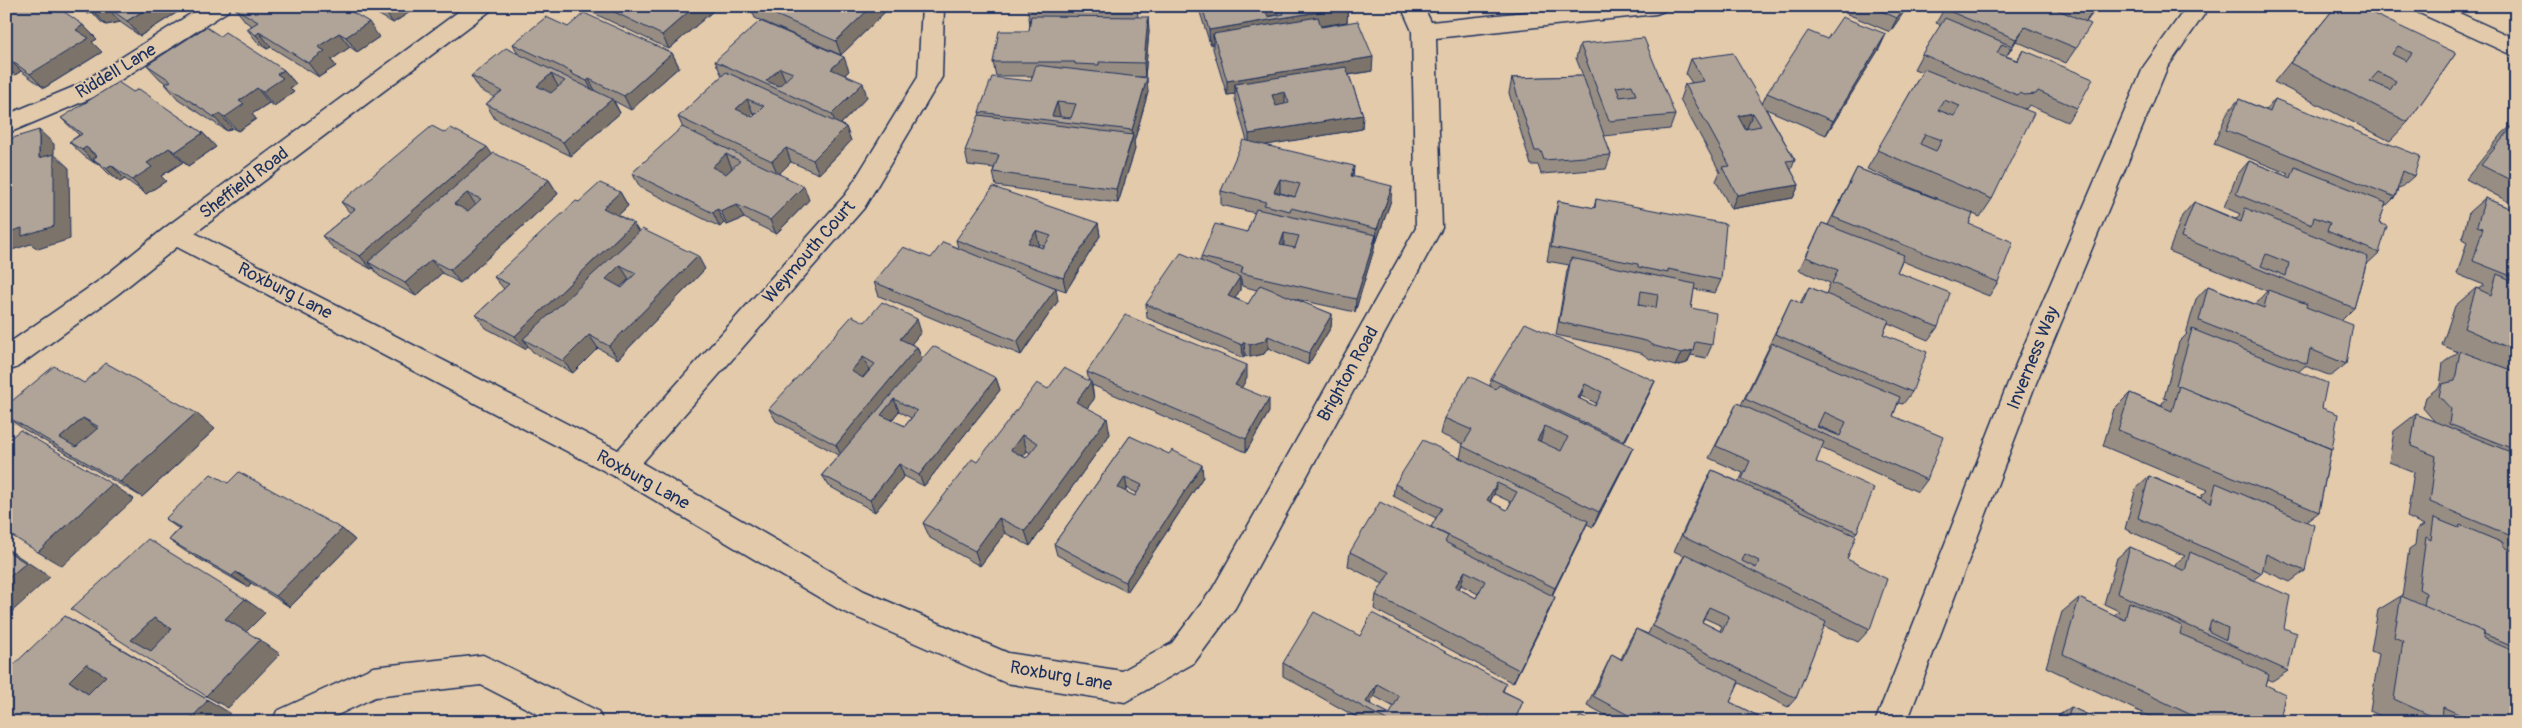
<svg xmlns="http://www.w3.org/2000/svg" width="2522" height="728" viewBox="0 0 2522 728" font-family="Pangolin,sans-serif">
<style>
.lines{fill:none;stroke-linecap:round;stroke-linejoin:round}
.street-casing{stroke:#1b2f5e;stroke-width:3}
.street{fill:#e2caab;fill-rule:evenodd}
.wall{fill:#978d83;stroke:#1b2f5e;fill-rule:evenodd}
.shaded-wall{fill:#7b736a;stroke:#1b2f5e}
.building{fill:#b0a498;stroke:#1b2f5e;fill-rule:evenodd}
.labels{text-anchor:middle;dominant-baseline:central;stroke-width:4;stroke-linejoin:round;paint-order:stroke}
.street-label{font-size:18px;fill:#1b2f5e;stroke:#e2caab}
</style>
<rect width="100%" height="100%" fill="#e2caab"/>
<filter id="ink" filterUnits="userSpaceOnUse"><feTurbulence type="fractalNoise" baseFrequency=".02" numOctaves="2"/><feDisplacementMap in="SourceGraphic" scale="10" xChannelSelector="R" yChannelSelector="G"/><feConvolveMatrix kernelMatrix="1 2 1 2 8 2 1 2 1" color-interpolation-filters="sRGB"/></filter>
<g filter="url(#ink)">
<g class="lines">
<!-- street casing -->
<g class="street-casing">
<g id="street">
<polygon points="203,6 231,6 228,11 94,97 6,134 6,115 78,85"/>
<polygon points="466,6 493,6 490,11 195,233 618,450 846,194 918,77 922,6 944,6 942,77 864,208 642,463 864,591 1008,653 1122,671 1172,643 1213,588 1416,228 1412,31 1401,6 1423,6 1431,22 1581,6 1667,6 1664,11 1656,14 1436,38 1442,228 1235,608 1194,663 1125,702 1006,683 842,611 612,475 177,247 118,294 16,368 6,371 6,345 100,280 166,227"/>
<polygon points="2187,6 2210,6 2167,68 2036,383 1907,722 1875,722 2008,383 2144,66"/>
<polygon points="2412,6 2444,6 2516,39 2516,57 2415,11"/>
<polygon points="483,655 598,711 603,722 553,722 481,685 375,697 323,722 272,722 277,711 373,667"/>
</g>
</g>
<!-- street -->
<use href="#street" class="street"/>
</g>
<!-- wall -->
<g class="wall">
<polygon points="6,6 83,25 97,39 92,42 102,52 44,88 21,71 15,75 6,69"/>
<polygon points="76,6 187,6 140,36 120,22 106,25 101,22 92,12 88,14"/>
<polygon points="364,6 406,6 410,12 393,23"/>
<polygon points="588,6 711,6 713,11 669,49 591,12"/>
<polygon points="750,6 884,6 885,12 841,55 755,18"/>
<polygon points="1027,6 1137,6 1138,17 1149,31 1145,77 1136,77 1148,92 1134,142 1135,149 1118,203 996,186 993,172 994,168 968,165 965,151 980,115 979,112 1031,81 1032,76 996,76 993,62 1029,31 1030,24"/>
<path d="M1198 6H1347V22L1321 26 1372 71 1349 75 1363 115 1362 129 1265 145 1353 177 1391 200 1376 243H1375L1374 249 1355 312 1291 298 1332 314 1331 327 1308 365 1268 348 1264 354 1250 357 1245 355 1243 358 1147 318 1146 304 1201 261V257L1247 232 1255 213 1221 205V191L1247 141 1235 99V94L1227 95 1213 49V44H1210ZM1279 193H1280L1295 197ZM1240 280H1241L1242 286 1257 290 1248 304 1235 298 1240 290Z"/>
<polygon points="1848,6 1908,6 1890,32 1845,13"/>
<path d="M1946 6H2098L2086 22 2076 48 2066 63 2016 41 2006 56 2017 60 2023 50 2077 108 2067 122 2029 105 2027 108 2023 109 1992 199 1980 217 1973 214 1969 224 1998 282 1989 296 1902 261 1897 272 1938 327 1928 340 1888 323 1883 334 1912 392 1903 404 1898 403 1893 416 1927 480 1918 492 1821 448 1816 462 1857 532 1854 535 1847 559 1870 629 1858 642 1824 626 1796 698 1788 707 1739 683 1730 702 1770 722H1618L1587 705 1612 654 1621 659 1630 639 1636 629 1648 634 1679 565 1684 556 1674 551 1704 486 1712 470 1739 482 1743 473 1709 458 1737 403 1741 405 1769 347H1768L1791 299 1800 303 1809 287 1826 294 1830 283 1799 270 1822 223 1828 225 1857 168 1938 199 1867 169 1922 72 1914 69 1922 54 1941 25 1936 23ZM1818 426 1837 434V435L1817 427ZM1704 618 1722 626 1720 631 1702 622Z"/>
<polygon points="2336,6 2456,53 2408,122 2390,141 2274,82"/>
<polygon points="235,8 379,37 357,52 350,47 331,60 336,66 319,77 271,47 267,49 259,44 247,29 252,26 246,22"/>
<polygon points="568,27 672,53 679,67 631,110 614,101 620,113 571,156 495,119 486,104 494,97 480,90 471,76 518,54 513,44"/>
<polygon points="1886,34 1879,49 1826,135 1766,109 1795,160 1791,170 1799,185 1793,198 1731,209 1716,181 1720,172 1680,99 1685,84 1692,83 1686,74 1691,59 1762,104 1767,93 1827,39"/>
<polygon points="220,36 284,70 296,84 290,88 294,92 274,106 269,103 252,114 256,119 238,131 232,128 227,131 178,99 165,84 167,84 160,79 147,65"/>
<polygon points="1580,44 1675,115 1670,129 1604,136 1611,155 1606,169 1541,174 1538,165 1531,165 1509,93 1512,78 1583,76 1576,58"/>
<path d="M715 61 849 71 845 75 867 97 841 124 846 127 851 141 819 174 791 162 779 174 809 200 776 234 744 218 727 225 724 223 720 227 640 187 632 173 683 128 678 117 722 76ZM753 113 756 114 753 117 751 116Z"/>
<polygon points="133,92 203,133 216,147 188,166 183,162 161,176 166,181 146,194 125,179 120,182 108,173 98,163 96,164 84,156 69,142 79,135 61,118"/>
<polygon points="2239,99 2266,110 2275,99 2414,176 2399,189 2398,189 2395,197 2384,208 2379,223 2379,253 2366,265 2354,308 2341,321 2346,364 2331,376 2305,366 2298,372 2322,408 2331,450 2319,512 2306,522 2305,571 2290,582 2263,570 2262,573 2253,580 2284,628 2288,671 2272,681 2268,679 2266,685 2280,722 2161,722 2046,667 2062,612 2079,598 2114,615 2119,611 2104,604 2117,558 2130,547 2175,567 2176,563 2185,556 2125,529 2136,488 2149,476 2201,498 2202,495 2208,490 2103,446 2114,409 2130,393 2162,406 2162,403 2167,399 2164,398 2179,342 2187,334 2186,334 2196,299 2208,286 2255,304 2267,291 2169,251 2182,216 2194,202 2236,219 2240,214 2224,207 2237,175 2249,161 2287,176 2289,174 2214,144 2227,113"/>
<polygon points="2516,122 2516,206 2466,179 2503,133"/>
<polygon points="492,155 549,180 558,194 460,283 442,273 416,296 379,276 373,268 371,269 334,249 322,236 350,213 341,202"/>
<path d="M620 192 628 206 618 215 633 223 639 232 705 269 618 359 598 348 573 373 533 352 528 346 525 349 486 328 476 315 504 289 494 277 579 202ZM629 279H630L622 288 620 287Z"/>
<polygon points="2485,198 2516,211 2516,722 2393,722 2370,711 2379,654 2371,651 2378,610 2401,596 2402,597 2409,549 2415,545 2417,529 2424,525 2407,517 2414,472 2389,462 2394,431 2416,414 2435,422 2423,408 2426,397 2440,386 2443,363 2458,352 2442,345 2455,306 2476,288 2478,289 2484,285 2457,274 2467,242 2462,239 2469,212"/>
<polygon points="1596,199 1721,280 1715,293 1694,289 1691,308 1712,345 1706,358 1691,355 1687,363 1675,366 1650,359 1641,353 1556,335 1567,271 1569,265 1547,261 1555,215 1558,201 1594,208"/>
<path d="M1098 223 1100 236 1066 291 1048 285 1058 301 1021 355 879 296 874 282 931 258 958 248 956 240ZM1039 244 1044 246 1043 248 1038 246Z"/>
<path d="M865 322 921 332 911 344 917 347 922 359 996 378 1000 390 924 486 904 476 875 512 829 486 822 475 839 455 776 421 769 409ZM899 411 911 418 905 426 892 420Z"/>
<path d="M1087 372 1247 378 1241 388 1269 412 1246 452 1092 385 1094 399 1087 408 1110 434 1030 546 1005 533 980 566 930 538 923 523 977 462 1048 389 1089 381ZM1027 451 1030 453 1026 458 1023 456Z"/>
<path d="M1491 379 1655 381 1649 394 1624 443 1633 447 1626 462 1593 527 1587 524 1552 596 1549 611 1513 683 1374 609 1376 595 1383 584 1348 566 1350 552 1431 527 1436 518 1393 496 1395 484 1460 458 1463 444 1440 434 1444 418 1490 386ZM1581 396 1596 403 1595 406 1580 399ZM1494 494 1511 502 1507 510 1490 502ZM1461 585 1478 594 1476 598 1459 589Z"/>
<polygon points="84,383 215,429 142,497 22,428 6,417 6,406"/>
<path d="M1130 436 1203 477 1127 592 1057 555 1054 544ZM1127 488 1137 493 1135 496 1125 492Z"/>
<polygon points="228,483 342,529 355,540 290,607 251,583 248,587 185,551 169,540 179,529 165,519"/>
<path d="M1360 636 1506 684 1503 691 1523 701 1514 722H1365L1283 676V663ZM1374 696 1394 707 1390 714 1370 704Z"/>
<polygon points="2071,707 2103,722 2057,722 2058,716"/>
</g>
<!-- shaded-wall -->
<g class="shaded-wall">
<polygon points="81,6 88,6 91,9 88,8 92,12 88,14"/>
<polygon points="151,6 187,6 140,36 127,21"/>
<polygon points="387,6 406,6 410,12 393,23 383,9"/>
<polygon points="695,6 711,6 713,11 669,49 662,35"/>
<polygon points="872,6 884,6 885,12 841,55 836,41"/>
<polygon points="1262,6 1279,6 1278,15 1262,17"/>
<polygon points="1905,6 1908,6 1890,32 1897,18"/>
<polygon points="2096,6 2098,6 2083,26 2092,11"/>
<polygon points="107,7 120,22 106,25 93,11"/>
<polygon points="1348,7 1347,22 1215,43 1213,34 1213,44 1210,44 1209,30"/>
<polygon points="1148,17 1149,31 1145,77 1144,63"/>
<polygon points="369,22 379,37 357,52 346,37"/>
<polygon points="83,25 97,39 92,42 102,52 44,88 30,74 76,30"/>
<polygon points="2025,27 2016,41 2008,54 2016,39"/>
<polygon points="259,32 271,47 267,49 256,35"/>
<polygon points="339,33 350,47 331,60 336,66 319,77 308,63 318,47"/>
<polygon points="1886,34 1879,49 1826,135 1833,121"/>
<polygon points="672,53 679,67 631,110 624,96"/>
<polygon points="6,57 7,57 21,71 15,75 6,66"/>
<polygon points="844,57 849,71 836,83 831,69"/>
<polygon points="1373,57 1372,71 1237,93 1235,84 1235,94 1227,95 1227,81"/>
<polygon points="780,68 786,82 778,89 766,81"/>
<polygon points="284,70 296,84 290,88 294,92 274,106 262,92 277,74"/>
<polygon points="551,74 559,88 545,100 537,86"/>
<polygon points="1147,78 1148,92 1134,142 1135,149 1118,203 1116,189 1133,137 1132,130"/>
<polygon points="589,79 597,94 595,95 587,81"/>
<polygon points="863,83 867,97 837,128 832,114"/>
<polygon points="257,88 269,103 252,114 256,119 238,131 225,117 239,101"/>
<polygon points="1285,92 1285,107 1271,109 1272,95"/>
<polygon points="612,99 620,113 571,156 563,142"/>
<polygon points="747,99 753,113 743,123 736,109"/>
<polygon points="1057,102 1060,116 1058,121 1052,116"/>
<polygon points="1753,113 1747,128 1732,130 1738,116"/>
<polygon points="220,114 232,128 227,131 214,117"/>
<polygon points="1363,115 1362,129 1249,148 1249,134"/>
<polygon points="846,127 851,141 819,174 813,160"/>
<polygon points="39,130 54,144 54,154 69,168 70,239 38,249 31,244 9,251 9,256 6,256 6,233 39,158"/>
<polygon points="203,133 216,147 188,166 175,152"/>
<polygon points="86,147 101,161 93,159 98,163 96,164 82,150"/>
<polygon points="487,147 497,161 368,262 373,268 371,269 360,256"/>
<polygon points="169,148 183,162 161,176 166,181 146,194 132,180 147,163"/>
<polygon points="786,148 791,162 778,175 772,161"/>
<polygon points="726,154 732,168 719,181 712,167"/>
<polygon points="111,165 125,179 120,182 106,168"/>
<polygon points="1354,166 1353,180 1351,176"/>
<polygon points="1280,179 1280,193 1274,206 1274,192"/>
<polygon points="549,180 558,194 460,283 450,270"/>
<polygon points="1799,185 1793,198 1731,209 1737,195"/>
<polygon points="804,186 809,200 776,234 770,220"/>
<polygon points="1392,186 1391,200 1376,243 1377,229"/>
<polygon points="620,192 628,206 611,222 603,208"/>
<polygon points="467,193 477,206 464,218 454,204"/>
<polygon points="737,205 744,218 727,225 721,211"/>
<polygon points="717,209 724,223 720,227 713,213"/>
<polygon points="633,223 641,237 523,339 528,346 525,349 515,336"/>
<polygon points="1098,223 1100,236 1066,291 1063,278"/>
<polygon points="1036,231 1039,244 1031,256 1028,243"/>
<polygon points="1284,233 1284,246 1280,245"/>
<polygon points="1376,235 1374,249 1355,312 1356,299"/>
<polygon points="698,256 705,269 618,359 609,346"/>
<polygon points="431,260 442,273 416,296 405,283"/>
<polygon points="620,265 629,279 614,293 606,279"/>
<polygon points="1240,277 1240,290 1228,309 1228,296"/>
<polygon points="1056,288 1058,301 1021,355 1017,342"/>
<polygon points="1332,314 1331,327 1308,365 1309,353"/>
<polygon points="917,319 921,332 905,352 900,339"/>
<polygon points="589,335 598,348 573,373 563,361"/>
<polygon points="1268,336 1268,348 1264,354 1250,357 1250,345"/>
<polygon points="1244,342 1245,355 1243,358 1242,345"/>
<polygon points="917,347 922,360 842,457 836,445"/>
<polygon points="1693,350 1687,363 1675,366 1681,353"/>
<polygon points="863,357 869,370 857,384 851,371"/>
<polygon points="1247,365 1247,378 1236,398 1235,385"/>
<polygon points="996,378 1000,390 924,486 919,475"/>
<polygon points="1655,381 1649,394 1619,453 1624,441"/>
<polygon points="1091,382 1094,399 1079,419 1076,402"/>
<polygon points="1585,384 1581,396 1574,411 1578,398"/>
<polygon points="894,399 899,411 886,427 881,415"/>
<polygon points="1269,399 1269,412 1246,452 1246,439"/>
<polygon points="196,413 215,429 142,497 120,482"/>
<polygon points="83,418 105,434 82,454 60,438"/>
<polygon points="1107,418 1110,434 1030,546 1025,531"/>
<polygon points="1545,426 1540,442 1537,440"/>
<polygon points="1022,435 1027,451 1016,466 1011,450"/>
<polygon points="1633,447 1626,462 1593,527 1599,512"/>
<polygon points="899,464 904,476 875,512 870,500"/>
<polygon points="1202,465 1203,477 1127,592 1125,582"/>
<polygon points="1125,477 1127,488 1120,500 1118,488"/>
<polygon points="1497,483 1494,494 1484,512 1487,500"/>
<polygon points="112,484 134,499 62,566 38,552"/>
<polygon points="999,518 1005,533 980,566 975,551"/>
<polygon points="1588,521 1583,533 1550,599 1555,588"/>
<polygon points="342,529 355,540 290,607 276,596"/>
<polygon points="6,548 50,577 6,617"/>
<polygon points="1465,571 1461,585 1452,601 1455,587"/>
<polygon points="236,572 251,583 248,587 232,576"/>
<polygon points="1555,597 1549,611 1513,683 1519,670"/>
<polygon points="245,599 265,613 246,632 225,619"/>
<polygon points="65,616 90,630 230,713 222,722 188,722"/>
<polygon points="154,618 176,631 154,654 131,640"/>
<polygon points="260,640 280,654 228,708 206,696"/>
<polygon points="86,664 110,677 88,694 69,681"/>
<polygon points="1377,684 1374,696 1367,709 1366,702"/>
</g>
<!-- building -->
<g class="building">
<polygon points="6,6 56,6 83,25 76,30 89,38 30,74 6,57"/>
<polygon points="88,6 151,6 127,21 107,7 93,11 88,8"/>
<polygon points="237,6 342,6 369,22 346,37 339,33 318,47 325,51 308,63 259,32 256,35 247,29 258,22 235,8"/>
<polygon points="379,6 387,6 383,9"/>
<polygon points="602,6 695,6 662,35"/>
<polygon points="755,6 793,6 797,8 800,6 872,6 836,41"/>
<polygon points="1027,6 1075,6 1027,9"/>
<polygon points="1202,6 1264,6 1268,17 1284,14 1281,6 1347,6 1348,7 1209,30"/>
<polygon points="1870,6 1905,6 1897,18"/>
<polygon points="1946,6 2049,6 2091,24 2076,48 2025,27 2016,39 1944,9"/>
<polygon points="2081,6 2096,6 2092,11"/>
<path d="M2336 6H2357L2456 53 2408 122 2290 63ZM2398 46 2412 53 2406 61 2392 54ZM2378 72 2396 81 2390 90 2370 81Z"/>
<polygon points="584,13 672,53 624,96 589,79 587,81 570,73 572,72 513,44 546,17 568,27"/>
<polygon points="1031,16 1148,17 1144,63 1099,62 1099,65 1075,64 1075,62 993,62 999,31 1029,31"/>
<polygon points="1318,17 1321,27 1358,21 1373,57 1227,81 1213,34"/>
<polygon points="1842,17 1886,34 1833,121 1767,93 1808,31 1827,39"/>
<polygon points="1945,18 2012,46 2011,48 2002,44 1997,53 2018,61 2023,50 2093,79 2077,108 2038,91 2036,94 2024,95 2019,93 2017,95 1922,54"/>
<path d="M760 21 844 57 831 69 863 83 832 114 715 61ZM780 68 793 73 779 86 766 81Z"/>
<polygon points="206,27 220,36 225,32 284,70 277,74 283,78 262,92 257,88 239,101 244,104 225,117 220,114 214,117 165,84 171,81 147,65"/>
<path d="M1644 38 1675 115 1609 121 1580 44ZM1632 85 1636 95 1620 97 1616 87Z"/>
<path d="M506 48 612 99 563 142 486 104 502 91 471 76ZM551 74 565 81 551 93 537 86Z"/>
<path d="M1733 53 1795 160 1786 161 1799 185 1737 195 1722 167 1730 166 1685 84 1704 81 1691 59ZM1753 113 1761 126 1745 129 1738 116Z"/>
<path d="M1036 65 1147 78 1132 130 979 112 992 77 1031 81ZM1057 102 1076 104 1071 118 1052 116Z"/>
<path d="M1346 67 1363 115 1249 134 1235 84ZM1285 92 1289 103 1276 106 1272 95Z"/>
<path d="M1924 69 2034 113 1992 199 1877 150ZM1944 100 1960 106 1954 116 1938 110ZM1925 134 1942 140 1936 151 1920 144Z"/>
<path d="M726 72 846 127 813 160 786 148 772 161 678 117ZM747 99 764 106 753 117 736 109Z"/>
<polygon points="1583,76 1611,155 1544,160 1541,151 1535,151 1512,78"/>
<polygon points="118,82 133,92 139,89 203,133 175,152 169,148 147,163 152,167 132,180 111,165 106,168 93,159 97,156 86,147 82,150 69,142 82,134 61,118"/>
<polygon points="2239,99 2270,112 2275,99 2420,156 2414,176 2403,171 2395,197 2226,130"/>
<polygon points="979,115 1133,135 1116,189 993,172 999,155 965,151"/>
<polygon points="2516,122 2516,183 2481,165"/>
<polygon points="432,126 445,133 451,128 487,147 360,256 322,236 355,209 341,202"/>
<path d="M682 127 804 186 770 220 737 205 721 211 717 209 713 213 632 173ZM726 154 740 161 726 174 712 167Z"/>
<polygon points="39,130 39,158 54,154 54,226 22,236 22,228 6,233 6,140"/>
<path d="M1243 140 1354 166 1351 176 1392 186 1377 229 1291 208 1290 211 1264 205 1266 202 1221 191ZM1280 179 1300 184 1295 197 1274 192Z"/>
<path d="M494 153 549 180 450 270 431 260 405 283 368 262ZM467 193 481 199 468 211 454 204Z"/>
<polygon points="2249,161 2291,178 2295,167 2386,203 2379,223 2387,226 2379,253 2327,231 2330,223 2314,217 2312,225 2236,194"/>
<polygon points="1857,168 1973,213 1969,224 2013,242 1998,282 1833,217"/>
<polygon points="600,183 620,192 603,208 633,223 515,336 476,315 509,284 494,277 576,201 579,202"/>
<path d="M993 187 1098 223 1063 278 956 240ZM1036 231 1051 236 1043 248 1028 243Z"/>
<polygon points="2485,198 2516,211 2516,269 2512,267 2511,276 2473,261 2483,228 2477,226"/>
<polygon points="1596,199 1726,224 1721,280 1668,269 1668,273 1638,267 1638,264 1551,247 1558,201 1595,208"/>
<path d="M2194 202 2241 222 2245 208 2368 257 2354 308 2181 237ZM2266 254 2289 263 2286 276 2261 266Z"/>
<path d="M1256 209 1376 235 1356 299 1241 273 1243 267 1201 257 1215 224 1247 232ZM1284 233 1299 236 1295 248 1280 245Z"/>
<polygon points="1822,223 1904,255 1897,272 1950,293 1938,327 1832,283 1838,270 1806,257"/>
<path d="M642 229 698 256 609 346 589 335 563 361 523 339ZM620 265 636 273 622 288 606 279Z"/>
<polygon points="943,242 1056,288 1017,342 874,282 903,247 931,258"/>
<polygon points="1181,253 1240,277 1228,296 1248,304 1260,285 1332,314 1309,353 1268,336 1264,341 1250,345 1244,342 1242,345 1146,304"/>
<path d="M1571 258 1695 284 1691 308 1716 313 1712 345 1695 342 1693 350 1681 353 1655 346 1646 341 1559 322ZM1641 291 1658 294 1656 308 1639 305Z"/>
<polygon points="2497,274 2516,282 2516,351 2464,328 2476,288 2491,295"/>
<polygon points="2208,286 2264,308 2268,290 2307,304 2306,307 2353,325 2346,364 2310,349 2307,364 2199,321"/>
<polygon points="1809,287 1889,320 1883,334 1927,352 1912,392 1775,334 1791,299 1802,304"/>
<path d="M882 302 917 319 900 339 917 347 836 445 769 409 852 316 865 322ZM863 357 875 364 863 378 851 371Z"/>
<polygon points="1125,315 1247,365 1235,385 1269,399 1246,439 1087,372"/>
<path d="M1525 323 1655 381 1624 441 1491 379ZM1585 384 1602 392 1595 406 1578 398Z"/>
<polygon points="2192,329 2327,383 2322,408 2338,414 2332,449 2176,385"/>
<path d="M1772 343 1900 397 1893 416 1943 437 1927 480 1745 399ZM1824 412 1846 422 1840 436 1817 427Z"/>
<path d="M933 346 996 378 919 475 899 464 870 500 822 475ZM894 399 917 411 905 426 881 415Z"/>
<polygon points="2460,351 2516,372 2516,450 2449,424 2451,409 2439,396 2442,384 2455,381"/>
<path d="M106 363 196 413 120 482 6 416V406L54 366 84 383ZM83 418 99 427 76 447 60 438Z"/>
<path d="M1064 368 1091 382 1076 402 1107 418 1025 531 999 518 975 551 923 523 972 459 977 462 1037 383 1048 389ZM1022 435 1038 443 1026 458 1011 450Z"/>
<path d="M1469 376 1496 389 1499 385 1633 447 1599 512 1462 446 1472 430 1444 418ZM1545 426 1568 437 1561 451 1537 440Z"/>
<polygon points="2179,386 2331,449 2319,512 2118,430 2130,393 2172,411"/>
<polygon points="1737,403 1824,442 1816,462 1874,488 1857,532 1742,479 1750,461 1716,446"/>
<polygon points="2416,414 2513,453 2513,456 2516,458 2516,538 2430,502 2436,456 2411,446"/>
<polygon points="20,430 112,484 38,552 6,532 6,442"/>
<path d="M1130 436 1169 454 1172 450 1202 465 1125 582 1054 544ZM1125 477 1142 485 1135 496 1118 488Z"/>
<path d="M1423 440 1588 521 1555 588 1431 527 1442 508 1395 484ZM1497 483 1517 492 1507 510 1487 500Z"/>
<path d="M1712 470 1856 536 1847 559 1887 579 1870 629 1682 536ZM1745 554 1759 561 1756 568 1742 561Z"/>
<polygon points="239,472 342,529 276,596 236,572 232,576 169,540 181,528 165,519 211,474 228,483"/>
<polygon points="2149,476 2211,503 2216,483 2314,525 2305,571 2266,554 2262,573 2138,518"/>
<path d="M1380 502 1448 536 1445 542 1555 597 1519 670 1376 595 1390 572 1350 552ZM1465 571 1485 581 1476 598 1455 587Z"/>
<polygon points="2434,518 2459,528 2460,525 2503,543 2503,547 2516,552 2516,647 2484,634 2484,632 2424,607 2426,593 2419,589 2426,537 2431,540"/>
<path d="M148 539 245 599 225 619 260 640 206 696 71 609ZM154 618 172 629 151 651 131 640Z"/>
<path d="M2130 547 2185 571 2190 552 2290 596 2284 628 2296 633 2288 671 2117 593ZM2211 620 2228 628 2226 640 2208 631Z"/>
<polygon points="6,550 26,563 6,580"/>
<path d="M1685 554 1826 622 1796 698 1653 626ZM1709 607 1729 616 1722 632 1702 622Z"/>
<polygon points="2401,596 2484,632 2483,638 2516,652 2516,722 2476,722 2443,707 2442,721 2394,699 2403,641 2394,637"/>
<polygon points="2079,598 2125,620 2129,602 2182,626 2180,634 2242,660 2242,662 2269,675 2266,685 2285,694 2280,722 2206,722 2063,654"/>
<path d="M1314 612 1360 636 1372 613 1506 684 1502 691 1523 701 1514 722H1497L1489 717 1487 722H1390L1283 663ZM1377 684 1399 696 1390 714 1366 702Z"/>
<path d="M65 616 208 700 188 722H18L6 714V672ZM86 664 106 676 88 694 69 681Z"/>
<polygon points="1636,629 1739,681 1730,702 1770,722 1641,722 1593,696 1612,654 1622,660"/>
<polygon points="2071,707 2103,722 2067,722"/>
<polygon points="1580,716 1592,722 1577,722"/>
</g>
</g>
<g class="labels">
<!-- street labels -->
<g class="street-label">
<text transform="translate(116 71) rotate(-31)">Riddell Lane</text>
<text transform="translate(244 183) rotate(-37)">Sheffield Road</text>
<text transform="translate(809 252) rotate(-49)">Weymouth Court</text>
<text transform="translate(285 291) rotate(27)">Roxburg Lane</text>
<text transform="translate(2033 358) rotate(-68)">Inverness Way</text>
<text transform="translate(1348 374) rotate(-61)">Brighton Road</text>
<text transform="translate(643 480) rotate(29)">Roxburg Lane</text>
<text transform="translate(1061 676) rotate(10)">Roxburg Lane</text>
</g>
</g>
<!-- margin -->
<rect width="2522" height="728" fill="none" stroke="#e2caab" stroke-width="25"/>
<rect x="12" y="12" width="2497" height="703" fill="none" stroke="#1b2f5e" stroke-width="2" filter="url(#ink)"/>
</svg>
